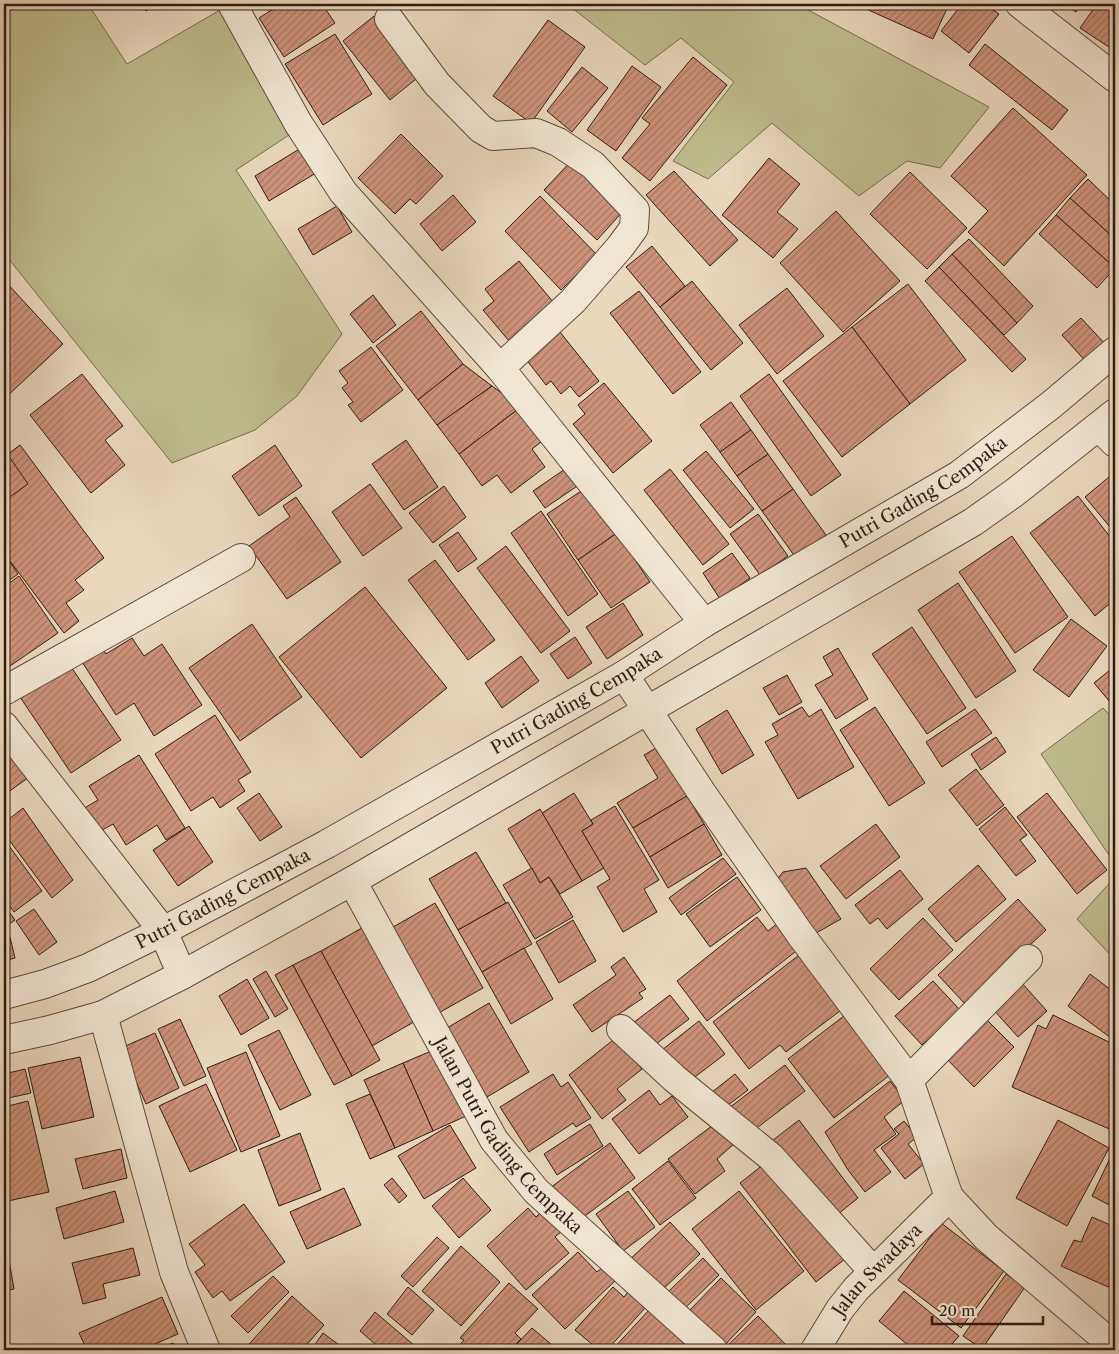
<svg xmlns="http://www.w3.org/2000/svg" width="1119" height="1354" viewBox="0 0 1119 1354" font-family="'Libre Caslon Text',serif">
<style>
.grass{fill:#bebc8c;stroke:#776d50}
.building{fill:url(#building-hatch);stroke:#301e14}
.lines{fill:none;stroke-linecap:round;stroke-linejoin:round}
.minor-casing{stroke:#5e4c3e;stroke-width:30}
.tertiary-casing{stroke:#5e4c3e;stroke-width:30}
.minor{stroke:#f1e6d4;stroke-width:28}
.tertiary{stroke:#f1e6d4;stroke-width:28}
.labels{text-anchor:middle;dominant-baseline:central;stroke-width:4.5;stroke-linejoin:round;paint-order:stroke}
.street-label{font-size:18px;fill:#301e14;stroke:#f1e6d4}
</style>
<defs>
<pattern id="building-hatch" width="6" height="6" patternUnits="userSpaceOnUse" patternTransform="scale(1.25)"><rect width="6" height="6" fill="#cf937a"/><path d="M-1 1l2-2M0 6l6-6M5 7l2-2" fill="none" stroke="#a87763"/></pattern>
</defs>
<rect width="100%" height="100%" fill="#e9d8bd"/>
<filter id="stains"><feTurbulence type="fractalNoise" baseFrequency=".004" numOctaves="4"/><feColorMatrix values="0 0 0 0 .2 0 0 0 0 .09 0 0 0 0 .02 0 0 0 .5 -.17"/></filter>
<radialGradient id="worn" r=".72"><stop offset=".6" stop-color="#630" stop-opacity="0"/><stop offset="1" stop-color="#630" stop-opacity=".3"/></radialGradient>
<!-- grass -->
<g class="grass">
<polygon points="4,4 88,4 127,64 227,6 292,133 236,170 342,334 297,396 255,430 172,463 4,253"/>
<polygon points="567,4 797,4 989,107 940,168 907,161 859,196 772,123 708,179 673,161 734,82 681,38 645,65"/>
<polygon points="1103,708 1115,721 1115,864 1041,754"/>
<polygon points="1115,877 1115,960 1077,919"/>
</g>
<!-- building -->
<g class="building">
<polygon points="141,4 157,4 146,11"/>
<polygon points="281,4 322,4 335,23 284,57 259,18"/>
<polygon points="855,4 949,4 933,39"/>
<polygon points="962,4 985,4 999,14 969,53 941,31"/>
<polygon points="1064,4 1081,4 1076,12"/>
<polygon points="1097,4 1115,4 1115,51 1080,28"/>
<polygon points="374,16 421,75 390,100 343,41"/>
<polygon points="548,20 585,47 531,123 493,96"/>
<polygon points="335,34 372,94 323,125 285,64"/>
<polygon points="985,44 1068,110 1052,130 969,65"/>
<polygon points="693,57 727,85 650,181 622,158 650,124 642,118"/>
<polygon points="632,66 661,87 616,151 587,130"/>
<polygon points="582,67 608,88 572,132 547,111"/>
<polygon points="1013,108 1087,175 1004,266 968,232 988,211 951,176"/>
<polygon points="401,134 443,176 416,204 410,199 395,214 358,178"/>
<polygon points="301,148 316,173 269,201 255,176"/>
<polygon points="574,158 626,208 597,240 544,190"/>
<polygon points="769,158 800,184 777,212 798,229 773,258 722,215"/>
<polygon points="674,171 738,240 710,266 646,195"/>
<polygon points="910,172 967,228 927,269 870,214"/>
<polygon points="1088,179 1115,205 1115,239 1070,198"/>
<polygon points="453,195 476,222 442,251 420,224"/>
<polygon points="540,196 597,255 561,290 505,231"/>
<polygon points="1070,198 1115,239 1115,268 1056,215"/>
<polygon points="337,206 352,232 313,255 298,229"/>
<polygon points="836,211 900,281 843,332 780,263"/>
<polygon points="1056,215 1115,268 1097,288 1039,234"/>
<polygon points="969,239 1033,306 1017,323 952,254"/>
<polygon points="652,246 685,286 660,307 626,267"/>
<polygon points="952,254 1017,323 1004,335 939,267"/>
<polygon points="519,261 554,303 509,341 483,310 494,301 485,289"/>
<polygon points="939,267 1026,359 1012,372 925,281"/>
<polygon points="4,280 63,344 4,399"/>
<polygon points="692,281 743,343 711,370 660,307"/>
<polygon points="908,284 966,360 910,404 852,327"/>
<polygon points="787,288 824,336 777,374 739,325"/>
<polygon points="639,291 701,372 673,394 610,313"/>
<polygon points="373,295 396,325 373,343 350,314"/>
<polygon points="421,311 463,364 418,400 376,346"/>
<polygon points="1081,318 1107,346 1088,364 1062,335"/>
<polygon points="556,327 599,381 579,397 570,386 561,394 551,381 546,385 522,354"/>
<polygon points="852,327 910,404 842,457 783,381"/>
<polygon points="371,347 403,390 361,422 348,405 353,402 342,388 348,383 339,371"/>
<polygon points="463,364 492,386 437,425 418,400"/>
<polygon points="82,374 123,426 105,440 125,465 91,493 30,415"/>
<polygon points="769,374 841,475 811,496 740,396"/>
<polygon points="604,383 652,441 613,473 573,424 585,414 578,405"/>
<polygon points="492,386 521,407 459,454 437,425"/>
<polygon points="731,402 751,430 720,452 700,425"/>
<polygon points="521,407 545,439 532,449 545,467 511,493 497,475 482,486 459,454"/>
<polygon points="751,430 768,454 737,476 720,452"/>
<polygon points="406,440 438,487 404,510 372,464"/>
<polygon points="20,445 104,558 75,580 84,590 66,603 79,621 64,633 4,553 4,457"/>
<polygon points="275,445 302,486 259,516 232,476"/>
<polygon points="706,451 754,509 730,528 683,470"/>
<polygon points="6,452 28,484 4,501 4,454"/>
<polygon points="768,454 793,489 762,511 737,476"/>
<polygon points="574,463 586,480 545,508 533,491"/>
<polygon points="670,469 729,544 703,565 644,490"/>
<polygon points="1115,472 1115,533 1085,497"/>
<polygon points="370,484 402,528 363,556 332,512"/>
<polygon points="444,486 466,517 433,543 409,513"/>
<polygon points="587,487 617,533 578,560 547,514"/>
<polygon points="793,489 826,535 796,558 762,511"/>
<polygon points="1078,496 1115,543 1115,599 1095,616 1030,533"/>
<polygon points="296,497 341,562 287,599 249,546 290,517 283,506"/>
<polygon points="541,511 598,594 568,616 511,533"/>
<polygon points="758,514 788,556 760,575 730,534"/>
<polygon points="458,532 477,559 458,572 439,545"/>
<polygon points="617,533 650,582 611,608 578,560"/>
<polygon points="1012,536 1068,617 1015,653 959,572"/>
<polygon points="506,546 570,631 541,653 477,568"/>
<polygon points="4,553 18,574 4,584"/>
<polygon points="732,553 750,578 720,599 703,573"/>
<polygon points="435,560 495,640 468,660 408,580"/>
<polygon points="19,576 58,633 10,666 4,656 4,587"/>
<polygon points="958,583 1016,671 976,698 918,610"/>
<polygon points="365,587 447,688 361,758 279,657"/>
<polygon points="623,603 643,635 607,659 586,627"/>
<polygon points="1071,619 1107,646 1069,697 1033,670"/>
<polygon points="252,624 302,697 240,741 189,668"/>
<polygon points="912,627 966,708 927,734 872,654"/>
<polygon points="575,637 592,663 568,679 550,654"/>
<polygon points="132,638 144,656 162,644 202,705 154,736 134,703 116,715 79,657 100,644 106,654"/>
<polygon points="838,648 868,699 836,719 815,685 833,675 823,657"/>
<polygon points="521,656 539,681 502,708 485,683"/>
<polygon points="67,661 121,740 71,773 18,694"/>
<polygon points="1115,666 1115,708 1094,683"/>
<polygon points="787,675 802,702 779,715 763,688"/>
<polygon points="802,707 809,717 821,709 854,767 798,799 765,742 778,735 772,724"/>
<polygon points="875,707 925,783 889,806 840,730"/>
<polygon points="975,709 992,733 942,767 926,742"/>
<polygon points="727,710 754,755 722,774 696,729"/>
<polygon points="215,715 251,772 238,780 245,791 220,808 213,797 191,811 155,754"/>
<polygon points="4,727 35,773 4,795"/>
<polygon points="996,737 1006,752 981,770 971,754"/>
<polygon points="663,744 692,793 633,828 617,803 658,778 644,755"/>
<polygon points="139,755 185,828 166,840 157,825 126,845 113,824 97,833 83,809 98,800 89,786"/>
<polygon points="976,769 1004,805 977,826 949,790"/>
<polygon points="259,793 282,827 260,841 237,808"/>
<polygon points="574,793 593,824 582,831 604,868 582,881 542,813"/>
<polygon points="1047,793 1107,870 1077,894 1017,817"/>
<polygon points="687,796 704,824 650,857 633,828"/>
<polygon points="615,806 659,880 644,889 657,912 623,932 597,887 610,879 582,831 593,824 591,820"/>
<polygon points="1005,807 1027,835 1020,840 1036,861 1016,876 979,829"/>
<polygon points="23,808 73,880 52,898 4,833 4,823"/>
<polygon points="540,809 582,881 560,894 549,877 540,883 508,829"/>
<polygon points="704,824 722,855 668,888 650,857"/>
<polygon points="876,824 900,857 846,899 820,866"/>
<polygon points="189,826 213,862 178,886 153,850"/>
<polygon points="4,839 42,891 14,912 4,898"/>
<polygon points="476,852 506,903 458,930 429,879"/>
<polygon points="723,858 736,874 681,915 669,898"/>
<polygon points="978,865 1006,899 956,942 928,909"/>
<polygon points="532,868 540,883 549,877 573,917 535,939 503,885"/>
<polygon points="806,868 841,919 809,937 773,884 783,872"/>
<polygon points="900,870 923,899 887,929 878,918 870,924 855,905"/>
<polygon points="737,877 761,910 710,947 686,914"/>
<polygon points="1018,899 1046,930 966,1005 938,975"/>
<polygon points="508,902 532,944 482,972 458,930"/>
<polygon points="435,903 483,988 435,1015 388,930"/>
<polygon points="4,905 15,920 4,928"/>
<polygon points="34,909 57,942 39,955 16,921"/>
<polygon points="757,917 768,931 779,922 800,948 707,1021 677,981"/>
<polygon points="923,918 953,950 899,1000 870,969"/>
<polygon points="573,920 596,961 559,983 536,942"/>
<polygon points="369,924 419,1019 372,1046 321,951"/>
<polygon points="10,937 15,958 4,961 4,938"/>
<polygon points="524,948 553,999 511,1024 482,972"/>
<polygon points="321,951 380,1060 352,1076 293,965"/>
<polygon points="803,952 845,1007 786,1052 780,1045 749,1069 713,1022"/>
<polygon points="624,957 646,989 639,993 643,998 592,1032 573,1005 616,975 611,967"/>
<polygon points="293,965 352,1076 334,1085 275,975"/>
<polygon points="266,971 288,1009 275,1017 253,979"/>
<polygon points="1090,974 1115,993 1115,1041 1068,1006"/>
<polygon points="247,979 269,1018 241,1035 219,996"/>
<polygon points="933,981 960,1010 922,1045 895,1016"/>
<polygon points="1021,982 1047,1011 1018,1037 992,1008"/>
<polygon points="670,995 689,1019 652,1047 633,1023"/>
<polygon points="489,1003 529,1072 487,1097 447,1028"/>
<polygon points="849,1012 895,1071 834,1118 788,1059"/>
<polygon points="1053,1015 1115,1045 1114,1131 1012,1087 1038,1025 1046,1029"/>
<polygon points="983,1016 1014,1047 974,1087 943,1055"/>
<polygon points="180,1019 206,1076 184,1086 158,1029"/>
<polygon points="699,1021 725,1054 687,1083 662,1050"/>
<polygon points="279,1030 311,1095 280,1110 248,1045"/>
<polygon points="155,1033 179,1088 146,1104 121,1048"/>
<polygon points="617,1037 642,1069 617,1089 626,1100 602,1119 569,1075"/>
<polygon points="436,1049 466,1116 433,1131 403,1063"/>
<polygon points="246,1052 280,1136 241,1152 207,1068"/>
<polygon points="80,1057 94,1117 42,1129 28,1068"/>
<polygon points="403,1063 433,1131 395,1148 364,1080"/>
<polygon points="785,1065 805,1091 749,1134 729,1108"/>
<polygon points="25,1069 31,1093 4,1099 4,1074"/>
<polygon points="553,1074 561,1087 568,1082 591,1118 576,1127 573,1123 529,1152 500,1107"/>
<polygon points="735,1074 748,1090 719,1112 707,1096"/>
<polygon points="890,1081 905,1100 884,1117 896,1134 874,1150 891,1172 865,1192 848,1170 825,1132"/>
<polygon points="206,1084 237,1150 190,1172 159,1106"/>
<polygon points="649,1090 660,1105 672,1096 688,1117 639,1154 612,1119"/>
<polygon points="370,1094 395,1148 370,1159 346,1104"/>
<polygon points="28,1101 49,1192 8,1201 4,1182 4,1107"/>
<polygon points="799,1120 858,1198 828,1222 768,1144"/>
<polygon points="1058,1120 1109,1148 1067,1226 1016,1198"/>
<polygon points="904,1121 917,1137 908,1144 924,1164 905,1179 881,1148 899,1134 894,1129"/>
<polygon points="717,1122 734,1144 717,1159 725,1171 695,1194 668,1159"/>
<polygon points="590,1124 603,1146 557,1175 544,1154"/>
<polygon points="450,1125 476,1168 424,1199 398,1156"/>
<polygon points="300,1133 321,1190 279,1206 258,1150"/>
<polygon points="610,1143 635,1178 585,1216 550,1188"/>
<polygon points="121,1149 127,1178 83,1189 75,1159"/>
<polygon points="1113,1152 1115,1153 1115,1208 1092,1196"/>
<polygon points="769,1160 845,1259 816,1282 740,1183"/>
<polygon points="668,1161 696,1198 660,1225 632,1189"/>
<polygon points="392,1178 407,1196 399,1203 384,1185"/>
<polygon points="463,1178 491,1210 459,1238 432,1206"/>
<polygon points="344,1188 361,1225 307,1249 290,1212"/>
<polygon points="115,1191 124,1222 64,1239 56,1208"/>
<polygon points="628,1191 655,1227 623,1251 596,1214"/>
<polygon points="739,1191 804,1271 756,1310 692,1229"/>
<polygon points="244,1204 285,1262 230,1301 222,1291 213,1298 195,1272 205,1265 189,1244"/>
<polygon points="528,1208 536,1217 544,1209 563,1230 555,1237 569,1253 526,1290 487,1246"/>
<polygon points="1092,1217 1115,1227 1115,1290 1061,1266 1074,1240 1081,1242"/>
<polygon points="670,1222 700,1254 659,1293 628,1261"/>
<polygon points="941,1223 1004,1271 961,1328 898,1280"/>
<polygon points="4,1231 14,1289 4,1291"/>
<polygon points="437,1237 449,1248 413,1287 401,1276"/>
<polygon points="461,1246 500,1282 461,1326 422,1291"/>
<polygon points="133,1248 140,1275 103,1284 106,1298 83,1304 72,1263"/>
<polygon points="578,1252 597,1272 608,1263 620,1276 565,1329 532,1295"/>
<polygon points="703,1258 719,1275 680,1313 664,1296"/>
<polygon points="1006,1274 1025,1287 982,1349 963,1336"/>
<polygon points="273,1276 289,1292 248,1333 231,1316"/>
<polygon points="721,1278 756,1312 722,1348 686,1314"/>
<polygon points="509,1283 538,1309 515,1333 521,1339 510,1350 455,1350 464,1340 460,1338"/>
<polygon points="408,1287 434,1310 412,1335 387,1314"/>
<polygon points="613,1287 624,1297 628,1292 645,1308 607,1350 599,1350 575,1330"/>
<polygon points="904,1291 959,1336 947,1350 914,1350 879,1321"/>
<polygon points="292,1296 324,1325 302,1350 244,1350"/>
<polygon points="162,1297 178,1334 141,1350 87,1350 79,1333"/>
<polygon points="650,1309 695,1350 612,1350"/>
<polygon points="375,1312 415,1346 412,1350 382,1350 360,1331"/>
<polygon points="758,1316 790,1349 723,1350"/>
<polygon points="532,1328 558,1350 520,1350 515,1346"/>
<polygon points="323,1333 346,1350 311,1350"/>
<polygon points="173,1343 175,1350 156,1350"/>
</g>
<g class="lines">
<!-- minor casing -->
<g class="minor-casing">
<g id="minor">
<polyline points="232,4 298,123 343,192 500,368 704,623"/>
<polyline points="1020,4 1115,78"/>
<polyline points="389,19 437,84 481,129 493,136 536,133 558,142 593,165 635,210 634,228 620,247 573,301 500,368"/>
<polyline points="1099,427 1115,443"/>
<polyline points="624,675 702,793 800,934 909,1080 949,1197 986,1237 1115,1347"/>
<polyline points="4,691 241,558"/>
<polyline points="4,726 163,931 182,975"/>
<path id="s1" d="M352 881 494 1140 536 1191 713 1350"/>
<polyline points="103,1015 174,1272 206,1350"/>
<polyline points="621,1029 675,1079 771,1157 873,1271"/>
<polyline points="909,1080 1028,959"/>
<path id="s2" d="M815 1350 840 1309 856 1289 949 1197"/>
</g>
</g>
<!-- tertiary casing -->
<g class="tertiary-casing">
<g id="tertiary">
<path id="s3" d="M4 995 45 984 88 968 163 931 327 844 624 675 704 623 959 475 1051 405 1115 351"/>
<polyline points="4,1040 50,1030 103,1015 182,975 352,881 973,522 1014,493 1115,413"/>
</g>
</g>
<!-- minor -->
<use href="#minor" class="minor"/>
<!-- tertiary -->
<use href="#tertiary" class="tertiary"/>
</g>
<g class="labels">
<!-- street labels -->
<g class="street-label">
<text stroke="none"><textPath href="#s3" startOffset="1050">Putri Gading Cempaka</textPath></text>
<text stroke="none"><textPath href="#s3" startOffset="645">Putri Gading Cempaka</textPath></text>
<text stroke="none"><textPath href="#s3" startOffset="240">Putri Gading Cempaka</textPath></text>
<text stroke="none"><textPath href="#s1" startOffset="300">Jalan Putri Gading Cempaka</textPath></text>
<text stroke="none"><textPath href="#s2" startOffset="102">Jalan Swadaya</textPath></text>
</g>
</g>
<!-- margin -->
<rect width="1119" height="1354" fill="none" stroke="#e9d8bd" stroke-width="20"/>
<rect x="5" y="5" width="1109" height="1344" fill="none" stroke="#301e14" stroke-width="2.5"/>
<rect x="10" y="10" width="1099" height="1334" fill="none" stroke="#301e14"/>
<!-- scale -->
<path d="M932 1316v8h111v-8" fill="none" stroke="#301e14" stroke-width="2.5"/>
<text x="939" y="1316" font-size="15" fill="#301e14" stroke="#f1e6d4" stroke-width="4" paint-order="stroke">20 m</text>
<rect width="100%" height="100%" filter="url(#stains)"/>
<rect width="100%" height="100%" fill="url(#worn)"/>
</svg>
